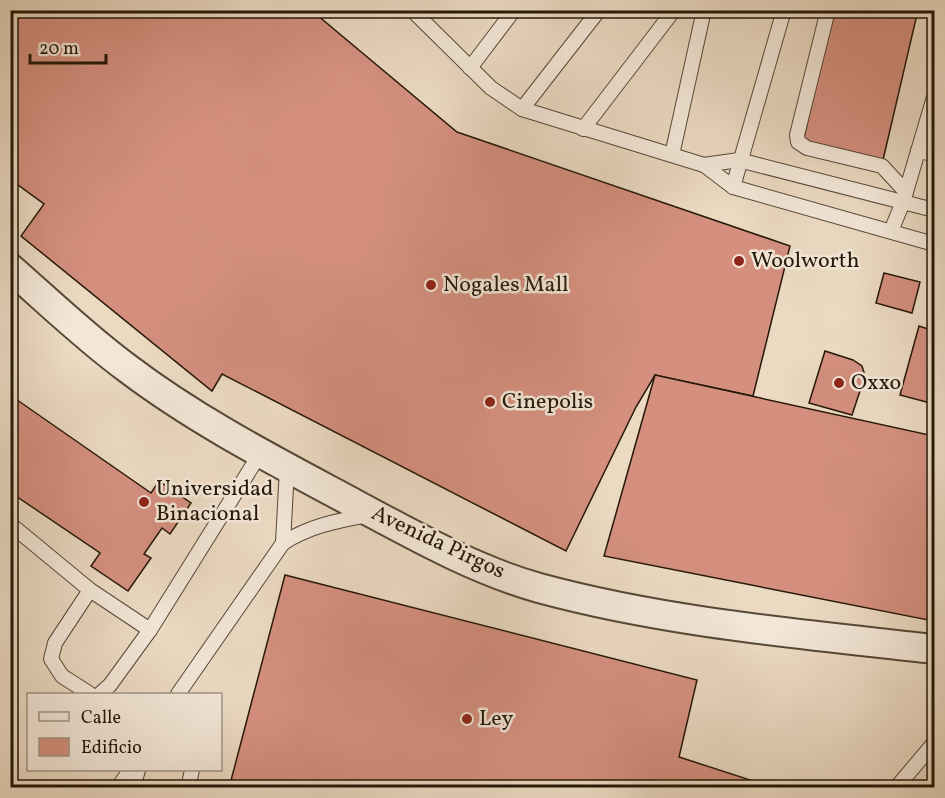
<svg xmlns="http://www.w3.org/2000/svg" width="945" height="798" viewBox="0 0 945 798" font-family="Vollkorn,serif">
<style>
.building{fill:#d48f7f;stroke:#251808;stroke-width:1.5}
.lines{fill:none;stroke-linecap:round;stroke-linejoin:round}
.lane-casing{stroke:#564836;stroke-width:16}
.street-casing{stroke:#564836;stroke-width:32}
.lane{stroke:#f2e6d7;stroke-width:14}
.street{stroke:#f2e6d7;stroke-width:28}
.poi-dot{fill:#8f2418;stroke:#f2e6d7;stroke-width:2}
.labels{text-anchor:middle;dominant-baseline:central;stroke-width:5;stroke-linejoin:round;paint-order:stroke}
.poi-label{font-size:22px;fill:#251808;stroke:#f2e6d7;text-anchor:start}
.street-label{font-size:22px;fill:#251808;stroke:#f2e6d7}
</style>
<rect width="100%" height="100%" fill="#ebd9c2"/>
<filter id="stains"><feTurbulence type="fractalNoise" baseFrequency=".00333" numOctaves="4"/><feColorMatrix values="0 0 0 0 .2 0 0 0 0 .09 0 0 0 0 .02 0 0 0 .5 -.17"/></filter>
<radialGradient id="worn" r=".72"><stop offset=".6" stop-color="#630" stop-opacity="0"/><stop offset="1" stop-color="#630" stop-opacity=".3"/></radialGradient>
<!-- building -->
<g class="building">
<polygon points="10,10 311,10 457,132 790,246 753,396 655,375 636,407 566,551 222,374 212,391 21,236 44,204 10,179"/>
<polygon points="833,10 918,10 883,160 803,142"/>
<polygon points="884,273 920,282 912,313 876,303"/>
<polygon points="919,326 934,331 934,404 900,395"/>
<polygon points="825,351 853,360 862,366 865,376 852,415 809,403"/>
<polygon points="655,375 934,436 934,596 928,620 604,556"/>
<polygon points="10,395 151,493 159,481 191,503 170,534 162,528 144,554 151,558 128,591 91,566 100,553 10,492"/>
<polygon points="285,575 697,680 679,757 775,788 229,788"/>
</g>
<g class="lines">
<!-- lane casing -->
<g class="lane-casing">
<g id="lane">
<polyline points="412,10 491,88 522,109 704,165 733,187 934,244"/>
<polyline points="828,10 797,135 798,142 807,148 882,166 906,192"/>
<polyline points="470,68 514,10"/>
<polyline points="522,109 599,10"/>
<polyline points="583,129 674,10"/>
<polyline points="918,151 934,154"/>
<polyline points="672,155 704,10"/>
<polyline points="704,165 739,160 934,210"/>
<polyline points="733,187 784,10"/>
<polyline points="891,231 903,202 934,97"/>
<polyline points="10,524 90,590 150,630"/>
<polyline points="283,543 287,468"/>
<polyline points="90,694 62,676 51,659 55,643 90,590"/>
<polyline points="100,694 110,685 150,630 261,452"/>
<path d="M178 694 283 543C310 526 336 521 367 515"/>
<polyline points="118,788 130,770"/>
<polyline points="133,788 138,770"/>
<polyline points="188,788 192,770"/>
<polyline points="896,788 934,743"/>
</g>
</g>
<!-- street casing -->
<g class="street-casing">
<path id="street" d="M10 268C49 302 86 338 127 368 198 422 279 463 357 505 415 536 475 570 539 588 668 623 802 634 934 649"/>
</g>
<!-- lane -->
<use href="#lane" class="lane"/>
<!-- street -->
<use href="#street" class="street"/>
</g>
<!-- markers -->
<g class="poi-dot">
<circle cx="739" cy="261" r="6"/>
<circle cx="431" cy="285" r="6"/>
<circle cx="839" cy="383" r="6"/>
<circle cx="490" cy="402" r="6"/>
<circle cx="144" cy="502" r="6"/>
<circle cx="467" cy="719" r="6"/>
</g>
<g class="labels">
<!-- poi labels -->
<g class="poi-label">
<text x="751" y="261">Woolworth</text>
<text x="443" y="285">Nogales Mall</text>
<text x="851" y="383">Oxxo</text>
<text x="502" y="402">Cinepolis</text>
<text x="156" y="489">Universidad<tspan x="156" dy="25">Binacional</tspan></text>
<text x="479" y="719">Ley</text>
</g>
<!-- street labels -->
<g class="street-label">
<text transform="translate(438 543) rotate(25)">Avenida Pirgos</text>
</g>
</g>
<!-- margin -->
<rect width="945" height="798" fill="none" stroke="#ebd9c2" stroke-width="36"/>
<rect x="12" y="12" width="921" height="774" fill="none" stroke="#251808" stroke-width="3"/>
<rect x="18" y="18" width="909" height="762" fill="none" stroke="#251808" stroke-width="1.5"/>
<!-- legend -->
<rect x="27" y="693" width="195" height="78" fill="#f2e6d7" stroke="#a09484" stroke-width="1.5"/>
<rect x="39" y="712" width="30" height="9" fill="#f2e6d7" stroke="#a09484" stroke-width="1.5"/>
<text x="81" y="723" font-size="18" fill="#251808">Calle</text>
<rect x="39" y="738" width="30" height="18" fill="#d48f7f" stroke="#a09484" stroke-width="1.5"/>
<text x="81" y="753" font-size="18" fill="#251808">Edificio</text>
<!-- scale -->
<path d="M30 54v9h76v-9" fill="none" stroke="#251808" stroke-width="3"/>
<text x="39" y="54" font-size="18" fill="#251808" stroke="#f2e6d7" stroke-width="4.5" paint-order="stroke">20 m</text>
<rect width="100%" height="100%" filter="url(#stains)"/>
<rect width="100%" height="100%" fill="url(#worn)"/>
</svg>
